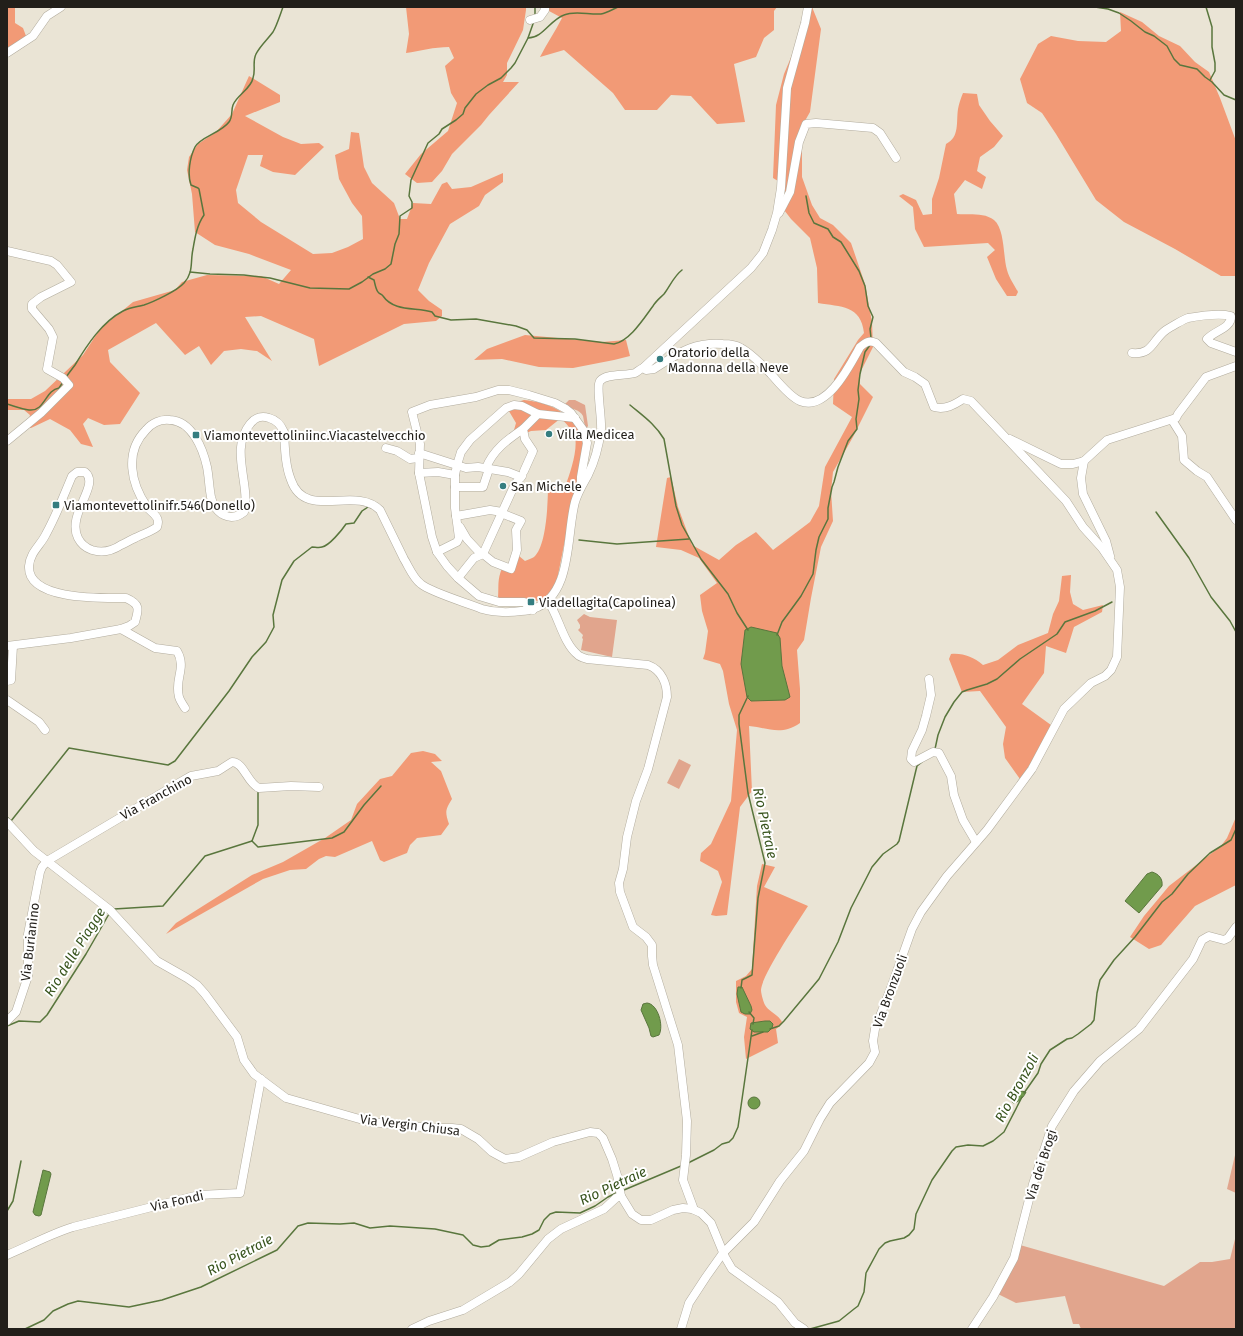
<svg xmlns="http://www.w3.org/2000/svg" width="1243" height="1336" viewBox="0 0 1243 1336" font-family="'Fira Sans',sans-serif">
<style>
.green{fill:#e1a58d}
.forest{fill:#f29a76}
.water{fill:#719b4c;stroke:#59763d}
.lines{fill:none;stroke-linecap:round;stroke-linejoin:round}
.stream{stroke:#59763d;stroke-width:1.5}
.minor-casing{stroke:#b2ac9e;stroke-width:9}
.minor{stroke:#fff;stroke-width:8}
.poi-dot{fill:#347d80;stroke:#fff;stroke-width:1.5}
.labels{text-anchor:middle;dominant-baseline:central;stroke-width:4;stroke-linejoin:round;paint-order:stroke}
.poi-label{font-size:13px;fill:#221f1a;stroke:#fff;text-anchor:start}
.street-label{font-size:13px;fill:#221f1a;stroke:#fff}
.water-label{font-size:14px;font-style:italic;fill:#37531c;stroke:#fff}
</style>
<rect width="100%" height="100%" fill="#eae4d5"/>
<!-- green -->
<g class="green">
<path d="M569 400H575L585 405 588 426 586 429C584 423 584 421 583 416 580 409 570 409 564 405Z"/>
<polygon points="584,614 590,617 617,620 612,657 581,650 583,639 582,638 583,635 578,630 580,628 580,625 577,620"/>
<polygon points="679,759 691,765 679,789 667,783"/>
<polygon points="1236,1151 1236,1193 1227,1189"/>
<polygon points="1236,1235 1236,1329 1081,1329 1079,1324 1073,1324 1065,1296 1016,1303 998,1294 1020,1245 1164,1286 1200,1262 1212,1262 1230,1259"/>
</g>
<!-- forest -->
<g class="forest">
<polygon points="7,7 15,7 15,23 23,28 26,36 7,50"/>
<path d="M406 7H526V10L523 30 507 63V75L503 82H519L489 115 481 125 452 154 442 171 432 182 417 183 405 174 421 154 448 131 457 103 451 93 445 66 454 58 449 47C434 47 420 51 406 53L409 34Z"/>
<path d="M549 7H777L774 11V30L764 38 756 57 734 64 745 122 717 124 691 96 671 95 657 110H625L613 93 564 50 540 57C547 43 555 32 562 18L549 11Z"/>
<path d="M812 7 821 29 810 112 802 126V177L812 205 820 218 833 225 851 243 865 284 872 322 873 347 860 373V384L873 397 853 437 833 472 831 491 833 521 821 547 811 598 804 640 797 650 800 689V723C781 736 769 728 749 726L752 791 740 807 727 915 716 916 711 915 722 882 718 871 700 861 701 853 711 844 731 801 737 730 729 704 723 671 720 664 703 659 705 653 708 631 702 611 700 595 717 583 699 558 681 550 656 547 667 478 671 477 678 507 692 545 719 560 736 545 756 532 773 550 810 522 819 506 825 467 852 417 833 404 834 379 858 340 864 333C861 305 841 307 818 303L817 268 810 238 791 219 781 206 783 184 773 178 776 105 784 74Z"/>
<polygon points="1120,12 1142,22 1159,36 1180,46 1195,62 1209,72 1220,98 1236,141 1236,276 1221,276 1175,249 1124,222 1096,200 1056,134 1042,113 1027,103 1020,79 1038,44 1051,36 1078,41 1106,42 1121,31"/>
<polygon points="249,76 280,95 280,102 245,116 283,137 301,144 319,143 324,147 295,175 273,172 260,166 263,155 248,155 236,190 238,203 261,222 313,254 332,253 348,247 363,239 362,216 352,203 339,179 335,155 349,149 351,132 359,133 364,167 372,183 394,203 400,219 407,219 413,203 431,204 442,184 447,182 452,189 471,187 503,173 503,182 485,195 479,206 450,224 429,263 418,290 429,301 442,310 442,316 436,321 404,324 319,366 314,339 261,316 245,317 272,361 257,351 241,349 224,351 211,365 199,346 185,355 156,323 108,350 110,362 140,393 120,424 104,425 88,418 83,424 93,447 81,444 70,430 50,419 31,428 27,428 30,415 24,410 7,410 7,399 31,399 45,391 83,355 100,329 133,302 175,290 182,282 207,275 261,276 279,284 291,270 249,254 215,245 195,232 192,194 187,170 189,157 198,144 216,132 232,114"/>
<path d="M963 93 977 94 979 105 990 121 1003 136 994 147 980 157 977 171 986 177 982 189 965 180 954 194 957 214C968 215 984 212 994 220 1005 229 1003 257 1007 270 1009 278 1015 286 1018 292L1016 296H1007L996 279 987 257 995 250 988 243 924 247 915 229 913 207 899 196 903 194 916 200 923 215 932 214V199L939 178 946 144C960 137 956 122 958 109 959 103 961 98 963 93Z"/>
<polygon points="525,335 602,342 626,340 630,356 614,360 573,368 539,367 502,359 474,360 487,349"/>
<path d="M524 400C547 402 571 412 581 434 583 438 583 445 583 450L556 585 549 597 541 601 498 598C499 585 497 581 502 568L512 571 519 556 525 561C528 560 532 558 534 557 547 546 548 500 548 484L565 487C570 473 578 451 575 436 573 430 565 423 561 418L546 430 531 431 524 434 519 429 514 430 516 423 506 406Z"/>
<path d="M1071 575 1070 592 1073 604 1083 610 1103 605 1102 612 1074 627 1066 653 1046 646 1044 673 1022 704 1051 725 1033 762 1020 779 1005 758 1003 744 1006 727 980 691 962 692 949 659 951 654C964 653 973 657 983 665L998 660 1018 645 1048 633 1053 614 1059 601 1062 576Z"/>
<path d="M423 751 435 754 442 761 431 762 441 771 452 799C445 810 445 812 449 824L441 835 417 838 410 845 407 853 384 862 380 860 372 841 335 857 326 856 319 859 306 869 290 870 263 879 166 934 176 923 252 875 283 862 325 838 351 820 357 804 380 779 392 776 411 753Z"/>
<polygon points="1236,817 1236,885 1195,906 1161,945 1149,949 1130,937 1144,916 1169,886 1221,846 1227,838"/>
<path d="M762 864 775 867 764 887 808 906C798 922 762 974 761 990 761 993 763 1001 765 1005 769 1012 778 1014 782 1022L780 1026 776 1029 778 1043 746 1059 744 1037 747 1017 739 1013 736 1002V981L746 976 752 969 757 886Z"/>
</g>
<!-- water -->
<g class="water">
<polygon points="751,627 777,633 780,638 782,666 790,697 785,700 751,701 747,697 741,664 745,630"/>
<path d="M1152 872C1159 874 1163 879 1162 886L1139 913 1125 901 1147 874Z"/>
<polygon points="738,987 742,987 751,1006 752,1010 750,1014 745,1014 741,1012 737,994"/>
<path d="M647 1003C658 1004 664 1026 659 1035L653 1037 651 1036 649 1028 641 1010 643 1004Z"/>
<polygon points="765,1021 770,1021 773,1024 772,1028 768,1032 754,1032 750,1029 751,1023"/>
<path d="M1021 1091 1026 1092C1024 1097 1018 1103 1013 1103L1011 1100 1012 1096Z"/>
<circle cx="754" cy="1103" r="6"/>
<polygon points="43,1170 50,1172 51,1174 41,1215 39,1216 35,1215 33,1212"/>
</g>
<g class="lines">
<!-- stream -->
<g class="stream">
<polyline points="535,7 535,16"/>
<polyline points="1095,7 1108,9 1119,13 1131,21 1145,32 1154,36 1167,46 1174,59 1180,65 1197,69 1205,77 1212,82 1224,95 1236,100"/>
<polyline points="1206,7 1212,27 1212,47 1215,63 1215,71 1210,80"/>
<path d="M528 38C543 38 550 20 564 15 575 10 589 15 601 14 607 13 613 9 618 7"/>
<polyline points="806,196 809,213 814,223 828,229 833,237 841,242 859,271 865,286 868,306 873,317 870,329 871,338"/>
<polyline points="190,272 210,274 244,275 270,278 310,288 349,289 362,282 373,274 385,269 391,264 395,244 399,234 400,216 412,208 412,202 409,196 411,180 428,143 439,134 442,129 456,120 463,114 465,108 476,94 488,85 501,78 511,68 515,63 528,38 534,21"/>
<path d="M368 277 374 280C375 284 376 290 378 292 379 294 382 294 383 296 394 312 416 307 432 312L435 316 451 320 476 319 516 326 527 330 534 338 575 339 614 344C630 341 644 318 653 306 656 301 660 298 664 294 670 286 674 276 682 270"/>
<path d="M66 377C69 373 72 369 75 365 87 345 102 322 123 311 130 307 136 307 144 305 153 302 177 291 184 283 194 272 190 262 193 249 195 237 197 225 204 215L199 189 198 188 191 185C187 174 190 157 195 147 200 137 221 133 229 122 233 117 231 110 233 105 237 95 251 89 253 78 256 70 252 62 256 54 260 46 267 40 273 32 277 25 280 15 283 7"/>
<path d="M7 404C14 406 22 409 29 410 45 412 45 390 59 388L63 382"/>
<path d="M630 405C643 416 655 424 664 439L676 506 682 525 701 559 728 594 737 613 748 630"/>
<polyline points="1156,512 1189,558 1211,597 1230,621 1236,632"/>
<polyline points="579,540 617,544 689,539"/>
<polyline points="777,635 782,622 801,596 813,574 816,550 819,537 828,519 828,508 832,487 834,482 838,467 848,441 857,429 856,419 859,399 858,390 860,374 865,352 870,345"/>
<polyline points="935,749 938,735 945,717 954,702 962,692 967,690 987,684 997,679 1020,659 1057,634 1065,622 1095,611 1112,602"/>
<path d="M7 817 11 821 69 748 168 765 175 761 229 691 252 657 266 642 274 627 273 615 282 580 294 561 312 547C315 547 319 548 322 547 329 546 342 530 346 524L354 523 362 511 368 507"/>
<polyline points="252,841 258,847 332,838 344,832 364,805 381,786"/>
<polyline points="252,841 258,825 258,790"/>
<polyline points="114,909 163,906 205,856 252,841"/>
<polyline points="741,988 742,980 752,975 758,898 765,863 748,793 739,724 739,715 748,696"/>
<polyline points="749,1012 754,1018 753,1024"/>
<polyline points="7,1026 19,1021 40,1022 47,1015 86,954 109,914"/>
<polyline points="770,1029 779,1026 784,1021 819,979 838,942 851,908 872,867 883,854 897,844 899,841 916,770 917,766 922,762"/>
<polyline points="752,1036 763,1032"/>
<polyline points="1024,1093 1038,1073 1041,1064 1050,1050 1067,1039 1072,1038 1078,1034 1091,1024 1094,1020 1097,993 1100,980 1114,960 1135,937 1162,902 1172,894 1188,874 1210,853 1231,840 1236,829"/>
<polyline points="688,1163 714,1150 722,1144 729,1142 733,1138 738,1127 752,1030"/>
<polyline points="624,1190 681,1166"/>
<polyline points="7,1211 13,1201 21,1161"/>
<polyline points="25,1329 44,1320 53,1311 68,1304 78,1301 129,1307 162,1300 201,1287 277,1250 298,1226 308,1223 340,1224 354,1223 370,1228 390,1226 435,1229 463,1235 473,1245 481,1247 489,1246 499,1240 522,1237 532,1234 539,1230 544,1220 550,1214 556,1212 580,1213 595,1206 608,1197 618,1192"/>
<polyline points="810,1329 839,1321 854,1309 858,1306 864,1292 866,1273 879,1249 885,1243 890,1241 904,1238 909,1235 914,1229 916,1214 932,1180 952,1151 956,1147 968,1145 983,1146 993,1141 1004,1132 1022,1097"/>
</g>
<!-- minor casing -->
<g class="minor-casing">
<g id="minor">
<polyline points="530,20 540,17 545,10 545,7"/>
<polyline points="7,53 33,36 47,16 61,7"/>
<polyline points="779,213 790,192 799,142 806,124 816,123 873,128 880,133 896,158"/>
<polyline points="7,251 51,261 57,265 71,282 41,297 32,304 32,309 49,329 53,337 47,369 63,378 69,385 41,413 7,441"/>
<path d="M1132 353C1153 355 1152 340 1166 330 1169 328 1184 319 1188 318 1199 316 1220 313 1231 316 1232 328 1214 331 1207 339L1211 343 1236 352"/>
<path d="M643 368 646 370 654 369C679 353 692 342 723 344 729 344 736 345 741 348 751 353 763 366 771 374 778 382 790 397 800 401 827 412 850 365 860 347 866 342 869 340 876 343L904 372 915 377 925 384 934 407C945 410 954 405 963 399L971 401 1066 501 1083 527 1102 548 1117 570 1120 587 1117 657 1111 670 1105 676 1091 683 1064 709 1032 769 987 830 947 876 921 912 912 929 892 985 875 1029 873 1041 875 1052 869 1063 830 1103 820 1119 804 1151 780 1181 754 1222 723 1253 706 1277 689 1303 681 1329"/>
<polyline points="1172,420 1182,436 1184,460 1197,471 1207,477 1236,520"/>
<polyline points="1010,439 1061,464 1073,464 1084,461 1107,440 1176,418 1178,414 1206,377 1236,366"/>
<polyline points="386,448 397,451 410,459 418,458"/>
<polyline points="419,453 466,468 478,467 508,472 521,477"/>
<polyline points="1084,461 1081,478 1083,494 1106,541 1110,556"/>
<path d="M486 468C493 450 507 440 523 429"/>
<polyline points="524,471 533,451 525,439 523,429 538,414"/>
<polyline points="419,473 438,472 455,475"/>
<polyline points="455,487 483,487 489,469"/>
<polyline points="456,516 490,510 502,512"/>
<polyline points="460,527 467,539 481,554"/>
<polyline points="437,552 457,542 459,538 455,508 455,475 457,465 461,452 470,440 506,408 514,405 522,406 538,414 575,418"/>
<polyline points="483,554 493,562 511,569 517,550 516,530 521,521 501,513"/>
<polyline points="458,578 474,558 483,554 515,484 522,476"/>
<path d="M548 601C559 617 563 643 578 655 580 657 584 658 587 659L648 665C662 670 667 684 667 697L648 769 636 801 627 837 623 869 619 883 620 892 633 927 646 937 652 945V956L653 965 678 1045 687 1121 686 1155 683 1180 693 1207 692 1209"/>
<polyline points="533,610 524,602 499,602 479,596 458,578 447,566 437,552 432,537 419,473 420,444 412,412 430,405 476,397 498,390 509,390 529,395 555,403 566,409 571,413 584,431 587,443 581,477 581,486"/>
<path d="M121 629 155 648 177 651C187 668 174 679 179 697 180 700 183 705 185 708"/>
<path d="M7 646 71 638 121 629 129 626 135 622C139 609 140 604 126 598 104 598 27 601 29 566 30 552 41 545 46 534 56 516 64 495 72 476L77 472H85C101 485 66 514 78 538 81 544 86 548 92 550 102 553 112 551 121 545 126 543 130 540 135 538 142 534 151 532 157 527 158 524 159 521 157 518 155 514 150 511 147 507 131 484 124 452 146 430 152 423 161 419 170 420 192 421 203 449 207 467 209 477 209 487 211 497 215 514 230 523 244 512 251 484 229 450 250 424 255 418 260 415 269 418 277 420 281 425 284 432 285 448 285 465 291 480 305 521 355 485 380 510 388 526 396 543 404 559 409 567 413 578 421 584 432 593 468 603 482 609 496 613 507 613 521 611 525 611 529 611 533 609 573 596 566 535 575 502 578 492 583 484 588 475 595 461 599 445 601 429 602 419 596 386 600 381 606 373 626 376 635 373 637 372 640 369 643 368L751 268 763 253 772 230 777 213 781 188 787 88 805 23 808 7"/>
<polyline points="929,679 931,695 926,716 922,730 912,751 911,759 914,762 933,752 939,753 951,776 954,795 963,820 976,842"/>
<polyline points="7,681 11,680 13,646"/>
<polyline points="7,700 39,722 45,730"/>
<polyline points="7,822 34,851 110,910 157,961 187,978 197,985 205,994 237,1037 244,1060 254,1074 286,1098 370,1122 432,1128 452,1128 461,1129 478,1139 492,1152 505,1159 519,1157 553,1142 590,1132 598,1133 603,1138 612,1159 617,1175 621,1196 632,1214 641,1220 651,1220 673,1210 683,1208 692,1209 701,1213 711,1223 725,1257 732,1269 778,1302 795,1323 804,1329"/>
<path d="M7 1021 16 1012 28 976V934L40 872 42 867 47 861 177 784 191 776 218 771 232 762C244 762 247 783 259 788L291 786 319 787"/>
<path d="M7 1255C29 1246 50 1234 73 1227L199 1195 240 1193 261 1079"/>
<polyline points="412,1329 429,1321 463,1310 510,1282 519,1274 548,1239 561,1229 604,1209 616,1198 621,1196"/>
<polyline points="972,1329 993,1297 1014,1258 1033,1184 1052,1126 1074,1091 1100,1061 1139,1029 1193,959 1202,940 1209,936 1224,940 1228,938 1236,927"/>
</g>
</g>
<!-- minor -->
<use href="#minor" class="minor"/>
</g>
<!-- markers -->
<g class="poi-dot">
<circle cx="660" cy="359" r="4"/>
<circle cx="549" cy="434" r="4"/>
<rect x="192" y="431" width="8" height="8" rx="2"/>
<circle cx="503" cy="486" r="4"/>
<rect x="52" y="501" width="8" height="8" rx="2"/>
<rect x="527" y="598" width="8" height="8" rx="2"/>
</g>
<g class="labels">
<!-- poi labels -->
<g class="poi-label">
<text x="668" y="352">Oratorio della<tspan x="668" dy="15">Madonna della Neve</tspan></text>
<text x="557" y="434">Villa Medicea</text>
<text x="204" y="435">Viamontevettoliniinc.Viacastelvecchio</text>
<text x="511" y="486">San Michele</text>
<text x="64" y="505">Viamontevettolinifr.546(Donello)</text>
<text x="539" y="602">Viadellagita(Capolinea)</text>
</g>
<!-- street labels -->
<g class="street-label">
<text transform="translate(156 797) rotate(-29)">Via Franchino</text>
<text transform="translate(30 942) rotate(-83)">Via Burianino</text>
<text transform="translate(890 991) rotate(-70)">Via Bronzuoli</text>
<text transform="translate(410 1125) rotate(7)">Via Vergin Chiusa</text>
<text transform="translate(1041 1165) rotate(-72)">Via dei Brogi</text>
<text transform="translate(177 1201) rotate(-13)">Via Fondi</text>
</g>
<!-- water labels -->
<g class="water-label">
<text transform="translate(765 823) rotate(78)">Rio Pietraie</text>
<text transform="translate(75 952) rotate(-58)">Rio delle Piagge</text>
<text transform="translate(1017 1088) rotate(-61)">Rio Bronzoli</text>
<text transform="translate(613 1186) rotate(-25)">Rio Pietraie</text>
<text transform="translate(240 1255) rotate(-28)">Rio Pietraie</text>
</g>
</g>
<!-- border -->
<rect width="1243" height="1336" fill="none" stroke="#221f1a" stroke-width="16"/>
</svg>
